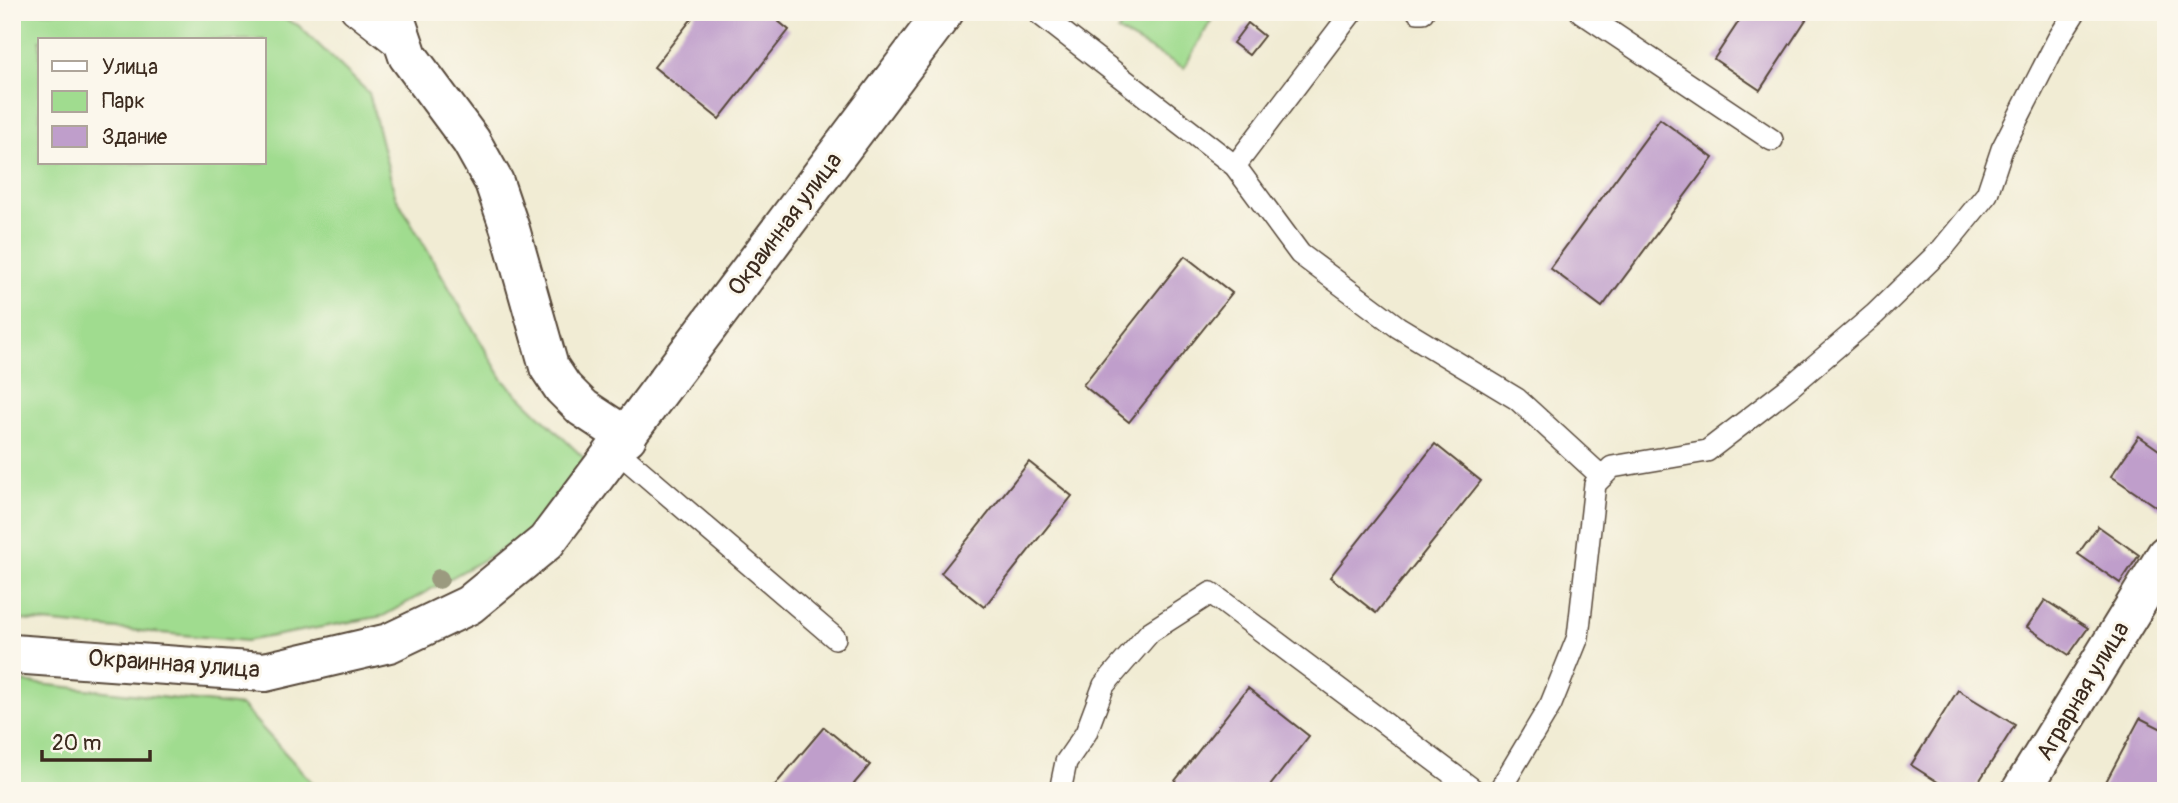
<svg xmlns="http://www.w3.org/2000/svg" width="2178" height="803" viewBox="0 0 2178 803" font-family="Pangolin,sans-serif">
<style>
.green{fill:#a0dc8f;stroke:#6e8356;stroke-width:2;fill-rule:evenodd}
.building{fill:#bf9ecb}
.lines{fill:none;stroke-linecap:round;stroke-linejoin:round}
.lane-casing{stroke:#564739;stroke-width:24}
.street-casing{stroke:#564739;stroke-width:42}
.lane{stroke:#fff;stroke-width:21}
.street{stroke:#fff;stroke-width:38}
.tree{fill:#9b9a7f}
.labels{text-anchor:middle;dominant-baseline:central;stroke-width:6;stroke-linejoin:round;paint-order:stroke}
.street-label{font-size:24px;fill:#3b2a1e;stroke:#fbf7ec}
</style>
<rect width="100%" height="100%" fill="#fbf7ec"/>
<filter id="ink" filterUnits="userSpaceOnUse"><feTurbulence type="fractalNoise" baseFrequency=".0143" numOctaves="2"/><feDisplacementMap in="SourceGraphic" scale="14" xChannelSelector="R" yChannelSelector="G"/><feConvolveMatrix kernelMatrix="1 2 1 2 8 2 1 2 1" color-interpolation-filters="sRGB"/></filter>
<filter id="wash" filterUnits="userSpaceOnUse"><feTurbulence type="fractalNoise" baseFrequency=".00686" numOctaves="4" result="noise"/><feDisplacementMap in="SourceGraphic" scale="28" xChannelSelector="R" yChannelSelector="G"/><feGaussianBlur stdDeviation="1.57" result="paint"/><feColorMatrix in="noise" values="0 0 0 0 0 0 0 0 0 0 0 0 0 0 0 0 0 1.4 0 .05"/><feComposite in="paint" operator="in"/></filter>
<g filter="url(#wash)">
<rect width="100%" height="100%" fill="#f1ecd4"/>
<!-- green -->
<g class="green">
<path d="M12 12H268L298 25 369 93 395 195 503 380 585 459 524 537 383 616 246 641 12 619ZM40 40H264V163H40Z"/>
<polygon points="1128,12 1216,12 1184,68 1118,31"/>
<polygon points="12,681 242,706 320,791 12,791"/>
</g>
<g id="blocks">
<!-- building -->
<g class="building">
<polygon points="697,12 767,12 789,30 719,119 654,67"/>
<polygon points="1745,12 1811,12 1760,90 1714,59"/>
<polygon points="1248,23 1264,36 1249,55 1233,43"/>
<polygon points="1660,119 1713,158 1602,307 1550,268"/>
<polygon points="1185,256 1232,293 1129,422 1083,385"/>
<polygon points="2139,436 2166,455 2166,500 2159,509 2111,476"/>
<polygon points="1435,444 1481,481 1376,613 1330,577"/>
<polygon points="1029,462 1072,496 984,607 941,573"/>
<polygon points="2098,526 2139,555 2120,583 2078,554"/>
<polygon points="2045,600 2088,628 2069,655 2027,627"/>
<polygon points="1248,688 1309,736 1266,791 1167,791"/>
<polygon points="1958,690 2015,725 1973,791 1952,791 1911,765"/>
<polygon points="2140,718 2166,731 2166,786 2163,791 2101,791"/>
<polygon points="824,727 870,765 848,791 770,791"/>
</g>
</g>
</g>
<g filter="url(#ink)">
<use href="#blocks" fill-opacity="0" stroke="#564739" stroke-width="2"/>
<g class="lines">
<!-- lane casing -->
<g class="lane-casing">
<g id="lane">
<polyline points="352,12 403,52"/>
<polyline points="1037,12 1235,166 1300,254 1398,327 1517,399 1602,477"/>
<polyline points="1418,12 1423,12"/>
<polyline points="1581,12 1772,140"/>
<polyline points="1235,166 1352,12"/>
<polyline points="616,450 835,638"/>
<polyline points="1060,791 1066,762 1086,733 1104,685 1150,632 1211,593 1475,791"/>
<polyline points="1499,791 1551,704 1578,637 1595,484 1612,467 1707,451 1790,387 1875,314 1943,248 1987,194 2002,149 2058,39 2075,12"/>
</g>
</g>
<!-- street casing -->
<g class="street-casing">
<g id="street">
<polyline points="393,12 408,56 471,141 494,182 510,229 549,367 563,388 583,408 627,437"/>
<polyline points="12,654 265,672 389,643 469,605 546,542 944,12"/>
<polyline points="2021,791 2166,555"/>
</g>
</g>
<!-- lane -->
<use href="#lane" class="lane"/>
<!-- street -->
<use href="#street" class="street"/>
</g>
<!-- trees -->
<circle class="tree" cx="439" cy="579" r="10"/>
</g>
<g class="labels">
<!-- street labels -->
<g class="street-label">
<text transform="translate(785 224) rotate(-53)">Окраинная улица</text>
<text transform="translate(174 664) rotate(4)">Окраинная улица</text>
<text transform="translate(2083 691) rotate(-59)">Аграрная улица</text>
</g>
</g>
<!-- margin -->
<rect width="2178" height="803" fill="none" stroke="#fbf7ec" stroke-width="42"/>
<!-- legend -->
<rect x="38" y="38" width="228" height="126" fill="#fbf7ec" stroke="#aea59a" stroke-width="2"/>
<rect x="52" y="61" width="35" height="10" fill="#ffffff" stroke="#aea59a" stroke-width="2"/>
<text x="102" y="74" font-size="21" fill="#3b2a1e">Улица</text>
<rect x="52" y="91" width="35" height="21" fill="#a0dc8f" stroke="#aea59a" stroke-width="2"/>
<text x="102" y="108" font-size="21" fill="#3b2a1e">Парк</text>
<rect x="52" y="126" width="35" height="21" fill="#bf9ecb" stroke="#aea59a" stroke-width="2"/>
<text x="102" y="144" font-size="21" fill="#3b2a1e">Здание</text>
<!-- scale -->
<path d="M42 750v10h108v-10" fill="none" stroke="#3b2a1e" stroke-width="3.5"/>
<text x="52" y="750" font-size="21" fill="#3b2a1e" stroke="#fbf7ec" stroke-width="5" paint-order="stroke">20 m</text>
</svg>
